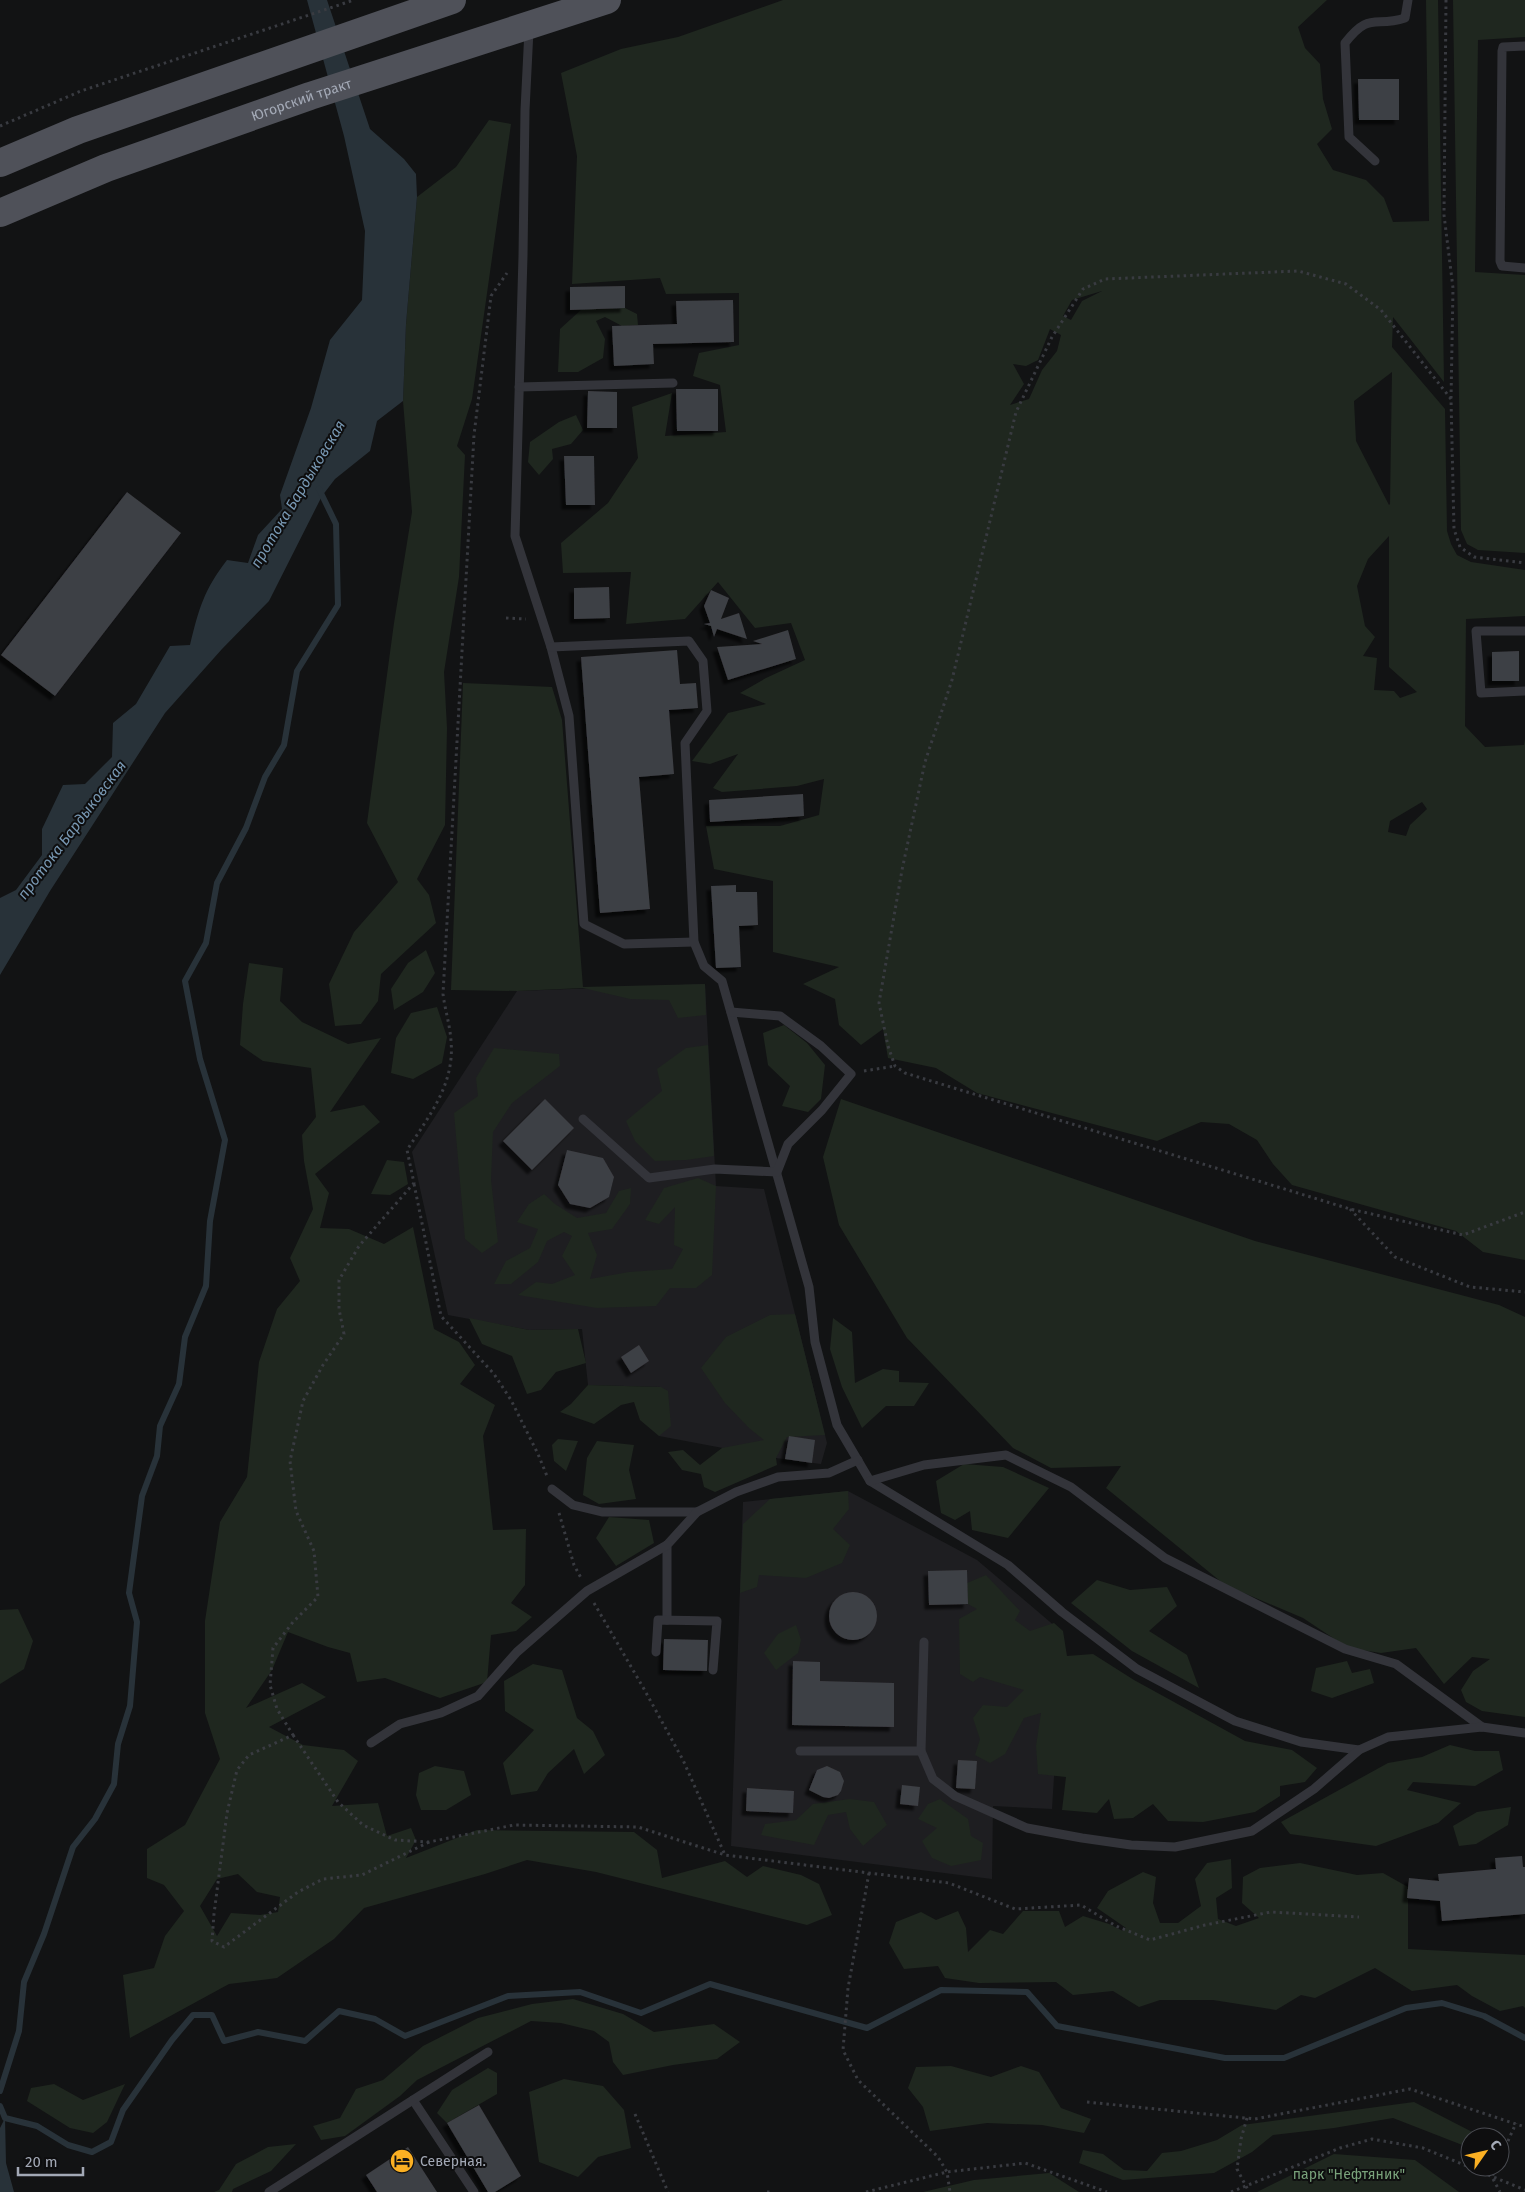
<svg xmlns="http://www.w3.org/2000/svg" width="1525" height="2192" viewBox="0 0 1525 2192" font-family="'Fira Sans',sans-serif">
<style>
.built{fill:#1e1e21}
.green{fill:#1f271f;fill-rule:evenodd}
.water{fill:#283239}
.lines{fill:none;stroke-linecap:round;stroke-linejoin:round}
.stream{stroke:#283239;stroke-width:6}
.building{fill:#3e3f44;filter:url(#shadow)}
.path{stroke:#393b41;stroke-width:3;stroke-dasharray:2.5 4;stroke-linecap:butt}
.service{stroke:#33343a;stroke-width:9}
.primary{stroke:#4f5159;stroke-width:28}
.labels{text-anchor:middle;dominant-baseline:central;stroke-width:4;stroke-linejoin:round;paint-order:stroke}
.street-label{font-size:14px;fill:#a3a9b6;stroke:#0e0e0f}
.poi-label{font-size:14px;fill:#a3a9b6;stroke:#0e0e0f;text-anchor:start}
.park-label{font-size:14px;fill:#79a27b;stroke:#0e0e0f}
.water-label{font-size:15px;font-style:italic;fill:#7898b3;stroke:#0e0e0f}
</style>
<defs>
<filter id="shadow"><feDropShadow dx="-4.5" dy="4.5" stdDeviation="1" flood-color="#0009"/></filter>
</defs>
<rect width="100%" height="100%" fill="#121314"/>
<!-- built -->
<g class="built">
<polygon points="705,984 716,1186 764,1189 827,1443 821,1464 776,1458 659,1436 660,1387 588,1385 582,1329 529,1330 448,1315 412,1152 517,991"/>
<polygon points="848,1491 977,1560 1063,1633 1052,1809 993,1806 992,1879 731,1846 743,1502"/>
</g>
<!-- green -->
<g class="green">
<path d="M783 0H1327L1298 27 1305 48 1320 64 1323 99 1332 129 1317 144 1333 170 1366 180 1384 198 1393 222 1429 221 1426 0H1438L1444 382 1393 317 1392 347 1445 409 1447 531 1451 544 1457 555 1471 562 1525 570V616L1466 619 1465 726 1485 747 1524 745 1525 739V1260L1483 1252 1456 1231 1292 1185 1273 1164 1257 1140 1229 1124 1201 1122 1157 1141 977 1093 936 1068 888 1058 883 1029 861 1045 839 1025 835 999 803 984 839 967 773 952V881L714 869 706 826H780L819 815 824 779 797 786 722 792 713 788 738 754 710 764 692 761 728 713 766 704 740 693 766 678 805 660 791 623 755 628 718 582 685 619 626 624 631 572 563 573 561 543 608 503 638 458 632 407 672 393 665 436 726 432 720 385 693 376 699 353 739 345V293L666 294 660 278 572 284 577 156 561 73 621 49 678 37ZM1102 291 1082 301 1071 320 1063 316 1072 300ZM1050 329 1061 335 1057 351 1042 370 1029 399 1010 405 1024 384 1013 364 1026 366 1038 360ZM1392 372 1390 504 1389 505 1356 441 1354 401ZM1389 536V667L1417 692 1400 698 1394 691 1374 690 1377 658 1363 656 1375 637 1365 626 1357 586 1368 559ZM1422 802 1427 809 1410 825 1406 836 1388 832 1390 821Z"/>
<polygon points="1453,0 1525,0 1525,37 1478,40 1475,272 1525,275 1525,553 1478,550 1467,544 1461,530"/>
<polygon points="489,120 511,124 472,399 457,446 465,455 459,577 444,672 447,728 445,825 417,879 429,895 436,923 381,974 378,1001 361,1024 335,1026 329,984 354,932 398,882 367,823 394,623 412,512 403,401 406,324 417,197 456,167"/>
<polygon points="625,308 637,314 638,325 622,326 605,317 596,321 605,339 603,358 578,372 558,372 560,329 582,309"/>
<polygon points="576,415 583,430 571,444 552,449 553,459 539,475 528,462 530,442 559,422"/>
<polygon points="463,683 552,687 562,720 583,987 705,984 706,1015 678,1018 669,1000 630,999 583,988 517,991 451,990"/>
<polygon points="426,950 435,973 423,992 394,1010 391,989 408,963"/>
<path d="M249 963 283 968 280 1001 302 1022 348 1044 381 1038 330 1112 364 1105 380 1122 315 1174 329 1193 320 1228 349 1229 384 1244 413 1227 434 1329 459 1342 475 1365 460 1384 495 1405 483 1436 493 1530 526 1529 525 1585 511 1603 532 1617 516 1631 491 1635 487 1682 440 1698 385 1678 357 1682 350 1653 328 1647 288 1632 272 1670 246 1708 302 1683 326 1697 269 1727 303 1745 344 1750 358 1761 332 1806 378 1803 387 1836 411 1828 416 1840 406 1858 477 1830 634 1832 657 1850 662 1878 725 1861 747 1877 763 1866 801 1875 819 1884 832 1915 807 1925 596 1872 527 1860 485 1874 364 1908 334 1939 277 1978 229 1984 130 2038 123 1975 154 1968 165 1936 184 1911 164 1885 147 1878V1849L185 1825 220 1759 205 1713V1621L220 1522 247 1477 259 1362 277 1309 300 1281 290 1258 313 1209 304 1161 302 1135 316 1117 311 1068 263 1061 240 1045 243 1004ZM238 1874 257 1892 280 1897 278 1912 260 1915 231 1913 217 1936 200 1906 217 1879Z"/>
<polygon points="437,1007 447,1037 442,1063 413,1079 391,1073 396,1038 411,1013"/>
<polygon points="784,1025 807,1043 825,1065 821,1099 808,1112 782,1106 790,1086 768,1065 763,1033"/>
<polygon points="708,1045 714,1156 686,1160 655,1161 635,1141 626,1121 662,1091 657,1069 686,1048"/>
<polygon points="494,1048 559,1054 560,1066 512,1103 493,1132 491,1180 498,1242 482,1253 465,1239 454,1113 478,1096 476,1078"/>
<polygon points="841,1099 1255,1241 1499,1305 1525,1317 1525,1717 1482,1711 1466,1702 1461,1690 1473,1671 1490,1659 1472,1657 1444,1684 1416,1648 1381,1653 1348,1648 1303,1618 1225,1585 1106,1488 1121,1466 1051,1468 1013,1448 907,1338 839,1225 823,1157"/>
<polygon points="387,1160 404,1162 408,1184 390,1195 371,1194"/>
<polygon points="698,1178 716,1186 712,1275 696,1288 670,1288 656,1306 597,1308 518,1295 536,1282 552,1284 575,1275 562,1256 572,1236 564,1232 547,1241 538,1262 511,1284 494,1284 506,1261 530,1248 538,1229 517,1222 529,1204 544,1194 555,1204 577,1218 606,1213 619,1191 631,1188 630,1204 612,1229 588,1233 597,1255 590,1279 629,1272 672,1269 683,1249 674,1245 675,1207 659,1224 645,1220 664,1188"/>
<polygon points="795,1314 825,1435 787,1437 776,1458 777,1465 715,1492 704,1487 701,1474 682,1470 668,1452 683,1450 700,1465 722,1448 764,1440 749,1428 725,1403 701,1368 726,1337 770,1315"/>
<polygon points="469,1318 529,1330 578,1329 586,1363 556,1372 541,1390 527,1394 512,1356 482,1344"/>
<polygon points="833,1318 852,1332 855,1383 883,1369 899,1371 899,1382 929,1383 914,1406 886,1406 862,1428 842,1387 830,1349"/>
<polygon points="588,1385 661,1387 668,1391 671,1426 659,1436 640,1420 634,1402 621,1405 594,1424 560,1412 571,1404"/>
<polygon points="558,1439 578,1441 566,1471 554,1461 552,1445"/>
<polygon points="597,1441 634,1445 629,1470 636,1499 599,1504 583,1495 587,1458"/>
<polygon points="964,1464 1003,1467 1049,1488 1008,1538 972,1530 970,1511 955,1520 941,1513 936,1481"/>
<polygon points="848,1491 849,1509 833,1529 850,1545 842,1563 806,1578 759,1575 757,1587 740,1593 743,1524 770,1499"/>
<polygon points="609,1517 649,1520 654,1543 616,1566 596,1538"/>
<polygon points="986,1575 1020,1611 1015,1620 1030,1631 1054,1623 1063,1631 1067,1656 1093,1654 1134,1680 1245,1741 1292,1750 1317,1768 1305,1782 1280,1786 1280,1796 1255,1812 1203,1822 1168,1821 1153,1804 1133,1818 1114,1819 1109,1799 1097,1813 1062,1810 1066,1777 1038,1774 1036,1746 1041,1713 1024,1718 1005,1754 990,1763 975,1755 980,1739 973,1718 983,1705 1007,1707 1024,1690 980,1677 973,1682 960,1674 959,1619 977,1609 968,1604 967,1583"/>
<polygon points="1097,1580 1130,1590 1167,1587 1177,1606 1149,1631 1187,1655 1199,1688 1132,1651 1071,1603"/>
<polygon points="18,1609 33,1641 24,1669 0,1684 0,1610"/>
<polygon points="796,1625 801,1640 798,1653 776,1670 764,1653 778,1634"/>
<polygon points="1347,1661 1352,1673 1370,1669 1374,1683 1332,1698 1311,1691 1316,1668"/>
<polygon points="533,1664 562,1670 577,1718 593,1731 605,1755 584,1774 574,1749 548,1773 537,1791 511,1795 503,1763 534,1730 505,1711 504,1681"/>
<polygon points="1450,1745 1475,1751 1499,1751 1503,1770 1475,1786 1413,1782 1407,1790 1461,1803 1438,1823 1376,1846 1290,1834 1281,1822 1388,1763 1422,1757"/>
<polygon points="435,1766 464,1771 471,1795 446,1810 421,1810 416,1795 419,1773"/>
<polygon points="850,1799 874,1802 887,1825 863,1846 850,1829 846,1812 828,1815 814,1845 761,1835 765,1824 796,1820 813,1804"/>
<polygon points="940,1799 968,1819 971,1836 983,1843 981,1860 951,1866 932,1858 922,1841 937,1828 918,1819 928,1804"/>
<polygon points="1511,1807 1508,1825 1476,1844 1459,1846 1453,1826 1477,1812"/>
<polygon points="1231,1859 1232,1888 1216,1898 1218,1919 1236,1926 1259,1918 1242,1903 1243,1877 1260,1868 1300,1863 1357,1875 1383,1873 1408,1887 1408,1949 1525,1955 1525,2008 1523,2006 1500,2011 1472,1996 1457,1985 1412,1991 1375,1968 1315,1998 1301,1995 1276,2010 1213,2000 1160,2000 1139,2007 1113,1991 1073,1995 1056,1982 979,1983 945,1978 938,1966 904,1969 889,1943 896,1922 921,1912 936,1920 958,1911 966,1928 968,1952 990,1930 1003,1934 1023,1911 1059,1911 1065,1927 1083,1916 1109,1924 1123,1931 1126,1928 1097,1908 1108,1891 1143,1872 1156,1877 1153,1903 1160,1923 1178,1923 1201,1906 1195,1879 1207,1863"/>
<polygon points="573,1999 623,2014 654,2032 714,2024 740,2042 717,2059 673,2065 623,2075 613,2062 609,2042 594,2031 561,2023 531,2021 417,2080 400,2096 345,2136 321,2140 313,2126 340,2118 356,2089 383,2080 423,2046 478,2018 532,2004"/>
<polygon points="951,2066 991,2077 1021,2066 1039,2072 1061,2108 1091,2119 1084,2133 1042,2125 987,2123 930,2131 923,2107 908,2088 916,2067"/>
<polygon points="488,2068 497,2073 497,2094 447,2123 437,2113 452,2090"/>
<polygon points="564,2079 603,2086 624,2110 631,2148 598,2157 578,2177 539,2162 529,2092"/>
<polygon points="54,2084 83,2100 125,2084 107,2122 93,2133 70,2128 27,2101 31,2088"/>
<polygon points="1414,2102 1482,2137 1470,2137 1470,2148 1393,2118 1334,2128 1273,2135 1252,2152 1214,2173 1123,2180 1079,2163 1083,2150 1103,2154 1124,2170 1147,2171 1162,2153 1181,2151 1217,2140 1242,2125"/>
<polygon points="296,2144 271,2171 233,2189 232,2192 214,2192 219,2190 236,2164 268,2147"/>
<polygon points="1334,2154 1415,2160 1459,2192 1257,2192"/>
<polygon points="1049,2173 1079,2192 923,2192 974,2180"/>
</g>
<!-- water -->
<g class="water">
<path d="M307 0H327L370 129 404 159 416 174 417 197 406 324 403 401 377 421 370 451 335 479 322 496 269 601 222 649 165 713 50 891 0 975V898L16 890 42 855V829L63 785 85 784 112 757 113 723 136 704 170 646 190 645C199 608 204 590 227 560L248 563 258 535 282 509 280 495 311 408 330 340 362 300 365 231 344 136Z"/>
<polygon points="5,2118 6,2163 14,2192 0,2192 0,2128"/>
</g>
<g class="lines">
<!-- stream -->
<g class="stream">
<polyline points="0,2091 19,2031 24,1982 44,1934 73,1847 95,1819 114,1784 118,1744 130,1706 137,1622 129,1593 142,1496 157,1456 160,1426 179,1384 185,1337 206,1286 210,1221 225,1140 200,1059 185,981 206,943 217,883 246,828 265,777 284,745 297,671 338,605 336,524 319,489"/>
<polyline points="0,2106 5,2118 37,2126 68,2145 92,2152 111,2142 123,2110 172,2040 193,2015 212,2015 224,2041 258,2032 305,2041 339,2011 375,2019 405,2036 508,1996 580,1992 641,2013 710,1984 867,2028 941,1990 1027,1992 1057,2026 1225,2058 1284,2058 1406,2008 1442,2003 1484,2016 1525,2038"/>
</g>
</g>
<!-- building -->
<g class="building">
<polygon points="1358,79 1399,79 1399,120 1359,120"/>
<polygon points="625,286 625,308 570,310 570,287"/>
<polygon points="733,300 734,342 653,344 654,364 614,366 612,326 677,324 676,301"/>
<polygon points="676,389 718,389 718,431 677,431"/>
<polygon points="588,391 617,392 617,428 587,428"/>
<polygon points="564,456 594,456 595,505 566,505"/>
<polygon points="127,492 181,533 55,696 1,655"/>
<polygon points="609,587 610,618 574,619 574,588"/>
<polygon points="711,590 729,598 721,619 739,613 747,639 717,629 714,637 711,626 704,624 710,623 704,606"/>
<polygon points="788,630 796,659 728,680 717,647 762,644 753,641"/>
<polygon points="677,650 680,684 696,683 698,708 669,710 674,774 639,777 650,909 600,913 581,657"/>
<polygon points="1519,651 1519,681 1492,681 1492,652"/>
<polygon points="803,794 804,816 710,822 709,800"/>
<polygon points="736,885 736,892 757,892 758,925 739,926 741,967 716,968 711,886"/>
<polygon points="545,1099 574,1128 532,1170 503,1141"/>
<polygon points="567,1150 603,1158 614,1177 609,1197 590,1208 570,1204 558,1185"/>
<polygon points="639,1345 649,1361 631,1373 621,1357"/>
<polygon points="789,1436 815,1440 812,1463 785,1459"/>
<polygon points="967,1570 968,1604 929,1605 928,1571"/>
<circle cx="853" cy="1616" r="24"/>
<polygon points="664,1639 708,1640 707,1671 663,1670"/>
<polygon points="793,1661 820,1662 820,1681 894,1683 894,1727 792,1725"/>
<polygon points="958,1760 977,1761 975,1789 956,1788"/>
<polygon points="827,1766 840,1772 844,1781 841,1791 838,1795 829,1798 823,1797 809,1790 817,1770"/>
<polygon points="902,1785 920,1787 918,1806 900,1804"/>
<polygon points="747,1788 794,1791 793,1813 746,1811"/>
<polygon points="1522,1856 1523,1867 1525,1867 1525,1914 1442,1921 1440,1901 1407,1898 1409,1878 1439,1881 1438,1874 1496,1869 1495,1858"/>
<polygon points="479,2105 521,2176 495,2192 488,2192 447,2123"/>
<polygon points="408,2147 437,2192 377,2192 366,2175"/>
</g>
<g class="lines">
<!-- path -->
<g class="path">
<polyline points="1446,0 1444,215 1453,288 1451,399 1454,529 1460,547 1474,557 1525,563"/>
<polyline points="0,126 81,91 354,0"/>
<polyline points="1451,399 1381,310 1346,284 1298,271 1105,279 1083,289 1052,337 1016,412 952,680 925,762 902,870 879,1003 888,1046 895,1066 905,1073 1350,1209 1463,1235 1525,1212"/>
<polyline points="506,618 526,619"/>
<polyline points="864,1071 895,1066"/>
<polyline points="414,1184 441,1316 494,1374 511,1400 538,1454 547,1476"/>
<polyline points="1350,1209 1395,1257 1470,1287 1525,1292"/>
<polyline points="559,1513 574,1565 581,1578"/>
<polyline points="594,1603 644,1689 683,1760 725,1855"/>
<polyline points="293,1735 338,1802 363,1825 395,1840 429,1842 514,1825 638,1827 725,1855 949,1883 1015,1909 1081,1905 1116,1926 1150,1940 1205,1925 1271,1912 1359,1917"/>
<path d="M429 1842 362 1875 323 1879 298 1892 224 1947 212 1941 214 1914 227 1813 237 1770 249 1755 293 1735 277 1709 270 1685 273 1648 293 1622 318 1597 314 1551 296 1511 290 1461 303 1401 323 1365 344 1334 339 1309V1280L359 1246 414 1183 407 1150C429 1116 455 1084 451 1041 450 1025 445 1010 443 994L474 435 491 296 507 273"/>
<polyline points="869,1873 848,1988 843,2050 858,2080 938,2157 947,2172 950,2192"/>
<polyline points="1087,2102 1255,2119 1410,2089 1525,2127"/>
<polyline points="635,2114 668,2192"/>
<polyline points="1247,2118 1241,2139 1237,2169 1249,2192"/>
<polyline points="1500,2159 1516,2123"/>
<polyline points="1496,2167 1492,2177 1500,2192"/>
<polyline points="767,2192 772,2192"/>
<polyline points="866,2192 947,2172 1025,2163 1107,2192"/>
<polyline points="1231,2192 1340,2148 1372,2139 1423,2148 1525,2190"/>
</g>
<!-- service -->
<g class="service">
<polyline points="529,30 525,110 523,256 515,536 551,647 569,716 584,924 624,944 694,942"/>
<polyline points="1525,46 1503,47 1502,51 1500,261 1502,266 1525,268"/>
<path d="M1375 161 1349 137 1345 43C1370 11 1374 28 1405 18L1408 0"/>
<polyline points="519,387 673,383"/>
<polyline points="1525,631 1476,631 1481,693 1525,691"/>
<polyline points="551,647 689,641 703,661 707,711 685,743 694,942 704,966 722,981 809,1287 815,1342 837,1425 870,1481 1008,1565 1062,1612 1137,1669 1235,1721 1301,1742 1359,1750"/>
<polyline points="583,1119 649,1178 715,1169 777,1172 788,1144 822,1110 851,1074 821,1046 780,1016 731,1012"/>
<polyline points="870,1481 924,1465 1006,1455 1071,1487 1165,1558 1345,1649 1396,1664 1482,1727"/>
<polyline points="552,1489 573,1505 602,1512 697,1512"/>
<polyline points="667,1620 667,1545 697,1512 736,1492 778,1477 829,1473 858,1460"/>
<polyline points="924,1642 921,1751 933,1779 955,1796 1027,1828 1082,1838 1131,1845 1175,1847 1252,1831 1314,1789 1359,1750 1388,1737 1482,1727 1525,1733"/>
<polyline points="656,1652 658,1620 717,1621 713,1670"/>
<polyline points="371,1743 400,1724 441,1713 478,1696 517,1652 587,1591 667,1545"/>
<polyline points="800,1751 921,1751"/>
<polyline points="413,2100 474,2192"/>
<polyline points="269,2192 488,2052"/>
</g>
<!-- primary -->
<g class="primary">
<polyline points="0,163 78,130 452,0"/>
<path id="s1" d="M0 213 106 168 310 96 607 0"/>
</g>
</g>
<!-- icons -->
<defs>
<g id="hotel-disc" transform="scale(1.25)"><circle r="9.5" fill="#fbb023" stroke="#0e0e0f"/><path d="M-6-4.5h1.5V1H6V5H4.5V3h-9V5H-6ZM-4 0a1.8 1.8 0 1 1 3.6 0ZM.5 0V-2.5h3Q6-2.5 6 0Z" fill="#111"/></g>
</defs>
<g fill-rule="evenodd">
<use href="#hotel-disc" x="402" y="2161"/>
</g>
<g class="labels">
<!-- street labels -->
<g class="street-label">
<text stroke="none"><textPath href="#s1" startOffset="322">Югорский тракт</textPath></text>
</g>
<!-- poi labels -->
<g class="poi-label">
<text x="420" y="2161">Северная.</text>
</g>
<!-- park labels -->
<g class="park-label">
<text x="1349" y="2174">парк "Нефтяник"</text>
</g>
<!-- water labels -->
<g class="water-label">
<text transform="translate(298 494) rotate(-59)">протока Бардыковская</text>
<text transform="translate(72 830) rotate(-53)">протока Бардыковская</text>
</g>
</g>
<!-- north arrow -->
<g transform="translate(1485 2152) rotate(56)"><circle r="24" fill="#0e0e0f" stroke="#4a4c52"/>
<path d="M0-4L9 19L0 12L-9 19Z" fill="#fbb023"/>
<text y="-8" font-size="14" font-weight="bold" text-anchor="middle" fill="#a3a9b6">С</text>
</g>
<!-- scale -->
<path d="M18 2167v8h65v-8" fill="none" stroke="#a3a9b6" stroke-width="2.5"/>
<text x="25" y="2167" font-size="15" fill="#a3a9b6" stroke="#0e0e0f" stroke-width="4" paint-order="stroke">20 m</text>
</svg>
